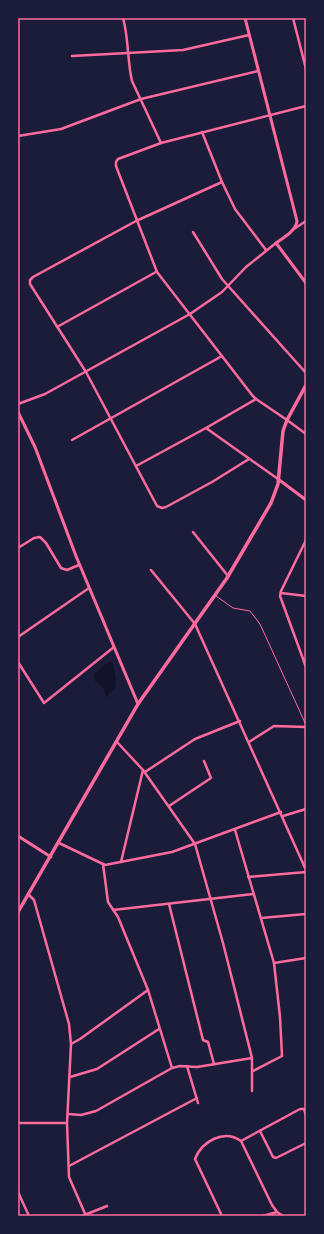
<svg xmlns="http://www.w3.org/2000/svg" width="324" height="1234" viewBox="0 0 324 1234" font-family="'Space Grotesk',sans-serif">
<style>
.water{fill:#12122b}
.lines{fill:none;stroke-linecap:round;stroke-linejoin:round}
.service{stroke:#ff6b9d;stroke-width:1}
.minor{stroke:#ff6b9d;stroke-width:2.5}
.tertiary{stroke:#ff6b9d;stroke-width:3}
.secondary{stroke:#ff6b9d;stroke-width:3.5}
.neatline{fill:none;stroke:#ff6b9d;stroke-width:1.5}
</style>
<rect width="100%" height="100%" fill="#1b1b3a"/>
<!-- water -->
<path class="water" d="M111 662 113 663C114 671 117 680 115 687 113 691 109 693 107 698L103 687 95 681 94 674 106 664Z"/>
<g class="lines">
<!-- service -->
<polyline class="service" points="216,596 233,608 250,611 260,624 306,725"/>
<!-- minor -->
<g class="minor">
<path d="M123 18C129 39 127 60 132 81L161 143"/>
<polyline points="293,18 306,69"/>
<polyline points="72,56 183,50 249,35"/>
<polyline points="306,106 161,143 118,159 116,162 116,166 157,272 252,395 256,399 287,420 306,434"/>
<polyline points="202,132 222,182 235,209 266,250"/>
<polyline points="18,136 61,129 141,99 258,71"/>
<polyline points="222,182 136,221 33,277 30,280 30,284 86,372 157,506 162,508 166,507 212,482 249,459"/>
<polyline points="294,229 306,221"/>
<polyline points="193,232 222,279 306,373"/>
<polyline points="57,327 156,272"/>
<polyline points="18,404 45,394 190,314 222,292 246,267 276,243"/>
<polyline points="206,428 278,479"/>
<polyline points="72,440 222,356"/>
<polyline points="136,466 206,428 256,399"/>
<polyline points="193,532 228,576"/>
<polyline points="306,540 281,591 280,596 306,667"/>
<polyline points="18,548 34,538 40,537 46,543 61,568 67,570 79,565"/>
<polyline points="151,570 195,624 306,870"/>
<polyline points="281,593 306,596"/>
<polyline points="18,637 89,588"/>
<polyline points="18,662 44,703 114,647"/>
<polyline points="117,742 143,770 195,844 223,943 252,1058 252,1091"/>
<polyline points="249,742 274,726 306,727"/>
<polyline points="145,772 195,739 240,721"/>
<polyline points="169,806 211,778 204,761"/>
<polyline points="283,816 306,809"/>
<polyline points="235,830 274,963 280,1017 282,1056 253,1071"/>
<polyline points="59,843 105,865 172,852 281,812"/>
<polyline points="121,862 143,770"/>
<polyline points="103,864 108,902 118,917 148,990 172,1068"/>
<polyline points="248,877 306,872"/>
<polyline points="29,895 34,900 69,1024 71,1044 67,1123 69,1177 86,1216"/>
<polyline points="169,904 203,1040 208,1042 214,1064"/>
<polyline points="113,910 253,894"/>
<polyline points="261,918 306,914"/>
<polyline points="274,963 306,958"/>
<polyline points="71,1044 80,1039 148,990"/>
<polyline points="187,1066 198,1103"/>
<polyline points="70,1077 97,1069 159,1029"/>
<polyline points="68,1114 81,1115 96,1111 172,1068 180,1066 197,1067 252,1058"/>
<polyline points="18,1123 67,1123"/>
<polyline points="260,1131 273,1157 276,1158 306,1143"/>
<polyline points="241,1141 300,1109 304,1109 306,1116"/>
<polyline points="69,1166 197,1098"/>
<polyline points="18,1192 29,1216"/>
<polyline points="82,1216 107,1206"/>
<path d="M222 1216 195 1159C202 1141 224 1129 241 1141L272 1205 277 1212 283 1216"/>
<polyline points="263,1216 277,1212"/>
</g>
<!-- tertiary -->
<g class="tertiary">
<path d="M245 18 297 221C296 231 283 238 276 243L306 283"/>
<polyline points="18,412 35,447 76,556 138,704"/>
<polyline points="278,479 306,500"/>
<polyline points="18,836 51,857"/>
</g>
<!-- secondary -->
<polyline class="secondary" points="18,912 138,704 227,578 271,503 278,484 283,431 287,420 306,385"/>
</g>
<!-- border -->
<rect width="324" height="1234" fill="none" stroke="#1b1b3a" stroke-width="38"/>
<rect x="19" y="19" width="286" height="1196" class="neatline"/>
</svg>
